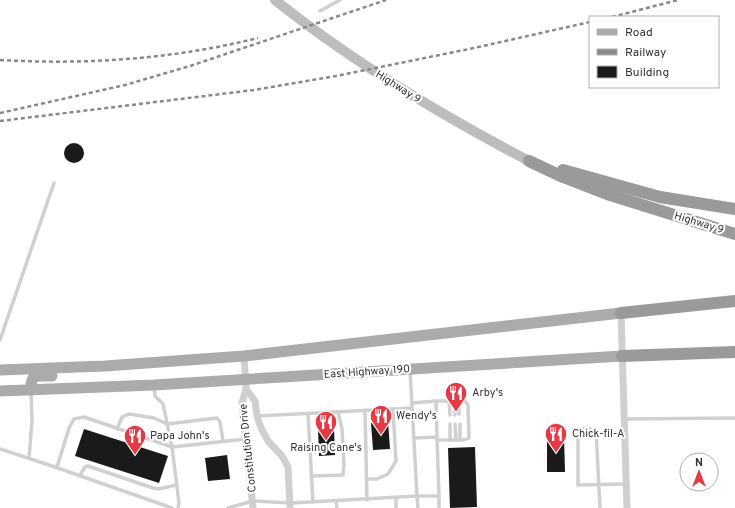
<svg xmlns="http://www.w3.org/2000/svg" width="735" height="508" viewBox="0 0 735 508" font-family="Overpass,sans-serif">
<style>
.building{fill:#1a1a1a}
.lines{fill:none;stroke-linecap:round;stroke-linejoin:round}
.lane{stroke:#d0d0d0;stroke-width:3.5}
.street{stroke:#d0d0d0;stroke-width:7}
.secondary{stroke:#bdbdbd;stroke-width:10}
.primary{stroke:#ababab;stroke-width:11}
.highway{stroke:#9a9a9a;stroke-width:12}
.rail{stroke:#888;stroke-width:2.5;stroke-dasharray:4 3;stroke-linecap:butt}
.labels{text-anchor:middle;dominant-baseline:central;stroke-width:4;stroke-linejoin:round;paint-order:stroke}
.street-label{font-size:11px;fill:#333;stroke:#fff}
.poi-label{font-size:11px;fill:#333;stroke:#fff;text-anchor:start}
</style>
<rect width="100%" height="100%" fill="#fff"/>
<!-- building -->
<g class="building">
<circle cx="74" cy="153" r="10"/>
<polygon points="388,421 390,449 373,450 371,423"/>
<polygon points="318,428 334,428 335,455 319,456"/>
<polygon points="84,429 168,456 159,483 75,456"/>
<polygon points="547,436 564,436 565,472 547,472"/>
<polygon points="475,447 477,507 450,508 448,448"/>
<polygon points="227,455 230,479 208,481 205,458"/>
</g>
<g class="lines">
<!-- lane -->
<g class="lane">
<polyline points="320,11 340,0"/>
<polyline points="0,340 54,183"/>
<polyline points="154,387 155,396 163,404 172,447 246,439"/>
<polyline points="436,401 465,401 468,405 469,438 464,440 437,440"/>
<polyline points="449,401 450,415"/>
<polyline points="455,401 455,415"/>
<polyline points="459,401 459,414"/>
<polyline points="412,403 436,401 437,437"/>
<polyline points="365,410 367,500"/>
<polyline points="308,414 313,502"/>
<polyline points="258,416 412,408"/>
<polyline points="624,419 735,418"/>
<polyline points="450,424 450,440"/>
<polyline points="455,424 456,440"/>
<polyline points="460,424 460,440"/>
<polyline points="117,429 122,417 129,414 154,418 167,424 217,418 220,422 223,441"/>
<polyline points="414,438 437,437 439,496"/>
<polyline points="0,449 49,465 172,508"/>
<polyline points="29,458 32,421 31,391"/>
<polyline points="57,467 69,428 74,419 84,417 172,447 179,503 178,508"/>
<polyline points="80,475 85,467 88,466 153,488 159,489 176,485"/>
<polyline points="311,476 343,475 344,464 342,429 338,412"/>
<polyline points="367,479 377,479 388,474 396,461 393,409"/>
<polyline points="396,498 396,508"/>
<polyline points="336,501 337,508"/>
<polyline points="228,508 253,501 291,503 417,496 410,370"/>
<polyline points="418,508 417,496 439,496 439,508"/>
<polyline points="600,508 596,431 591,429 580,429 578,432 578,485 626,484"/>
</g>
<!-- street -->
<g class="street">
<polyline points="621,313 627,508"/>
<polyline points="244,356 246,389 242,403 253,508"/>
<polyline points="246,389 255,401 257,416 261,428 268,441 282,456 288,467 290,508"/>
</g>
<!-- secondary -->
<path class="secondary" d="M275 0C354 63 439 114 529 161"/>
<!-- primary -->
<g class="primary">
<polyline points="0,370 105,366 244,356 621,313"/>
<polyline points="31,390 31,384 33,378 38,376 52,376"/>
<polyline points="0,391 154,385 622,356"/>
</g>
<!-- highway -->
<g class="highway">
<polyline points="529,161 563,177 607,194 735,234"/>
<polyline points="563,170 660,197 735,209"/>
<polyline points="621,313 735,301"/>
<polyline points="622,356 735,352"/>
</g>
<!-- rail -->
<g class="rail">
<polyline points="612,17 678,0"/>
<path d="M0 60C88 65 173 59 258 38"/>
<polyline points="0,113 125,85 190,66 386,0"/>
<polyline points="0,121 254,90 336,76 474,48 590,22"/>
</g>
</g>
<!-- icons -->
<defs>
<g id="restaurant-pin" transform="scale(1.15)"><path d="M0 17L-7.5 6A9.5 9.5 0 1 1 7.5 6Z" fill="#e63946" stroke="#fff"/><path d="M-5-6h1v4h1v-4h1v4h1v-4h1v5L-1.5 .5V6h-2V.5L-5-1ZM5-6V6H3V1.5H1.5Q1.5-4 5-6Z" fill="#fff"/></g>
</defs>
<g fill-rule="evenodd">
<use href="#restaurant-pin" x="456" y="393"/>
<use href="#restaurant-pin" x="381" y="416"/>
<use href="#restaurant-pin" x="326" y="422"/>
<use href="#restaurant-pin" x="556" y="434"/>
<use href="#restaurant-pin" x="135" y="436"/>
</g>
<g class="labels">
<!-- street labels -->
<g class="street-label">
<text transform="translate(398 87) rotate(32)">Highway 9</text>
<text transform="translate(699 223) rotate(17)">Highway 9</text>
<text transform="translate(367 372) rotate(-4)">East Highway 190</text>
<text transform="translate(248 448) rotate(-96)">Constitution Drive</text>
</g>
<!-- poi labels -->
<g class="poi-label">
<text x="472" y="393">Arby's</text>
<text x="396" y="416">Wendy's</text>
<text x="572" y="434">Chick-fil-A</text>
<text x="150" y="436">Papa John's</text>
<text x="326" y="448" text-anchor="middle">Raising Cane's</text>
</g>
</g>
<!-- legend -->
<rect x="589" y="16" width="130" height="72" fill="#ffffff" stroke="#adadad"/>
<rect x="597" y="29" width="20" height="6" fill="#ababab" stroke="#adadad"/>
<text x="625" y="36" font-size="12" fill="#333333">Road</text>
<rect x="597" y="49" width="20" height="6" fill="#888888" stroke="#adadad"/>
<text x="625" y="56" font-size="12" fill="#333333">Railway</text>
<rect x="597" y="66" width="20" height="12" fill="#1a1a1a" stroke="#adadad"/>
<text x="625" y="76" font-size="12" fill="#333333">Building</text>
<!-- north arrow -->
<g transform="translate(699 472)"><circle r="19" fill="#ffffff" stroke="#adadad"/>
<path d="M0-3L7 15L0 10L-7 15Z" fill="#e63946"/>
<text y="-6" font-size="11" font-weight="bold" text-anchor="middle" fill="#333333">N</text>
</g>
</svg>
